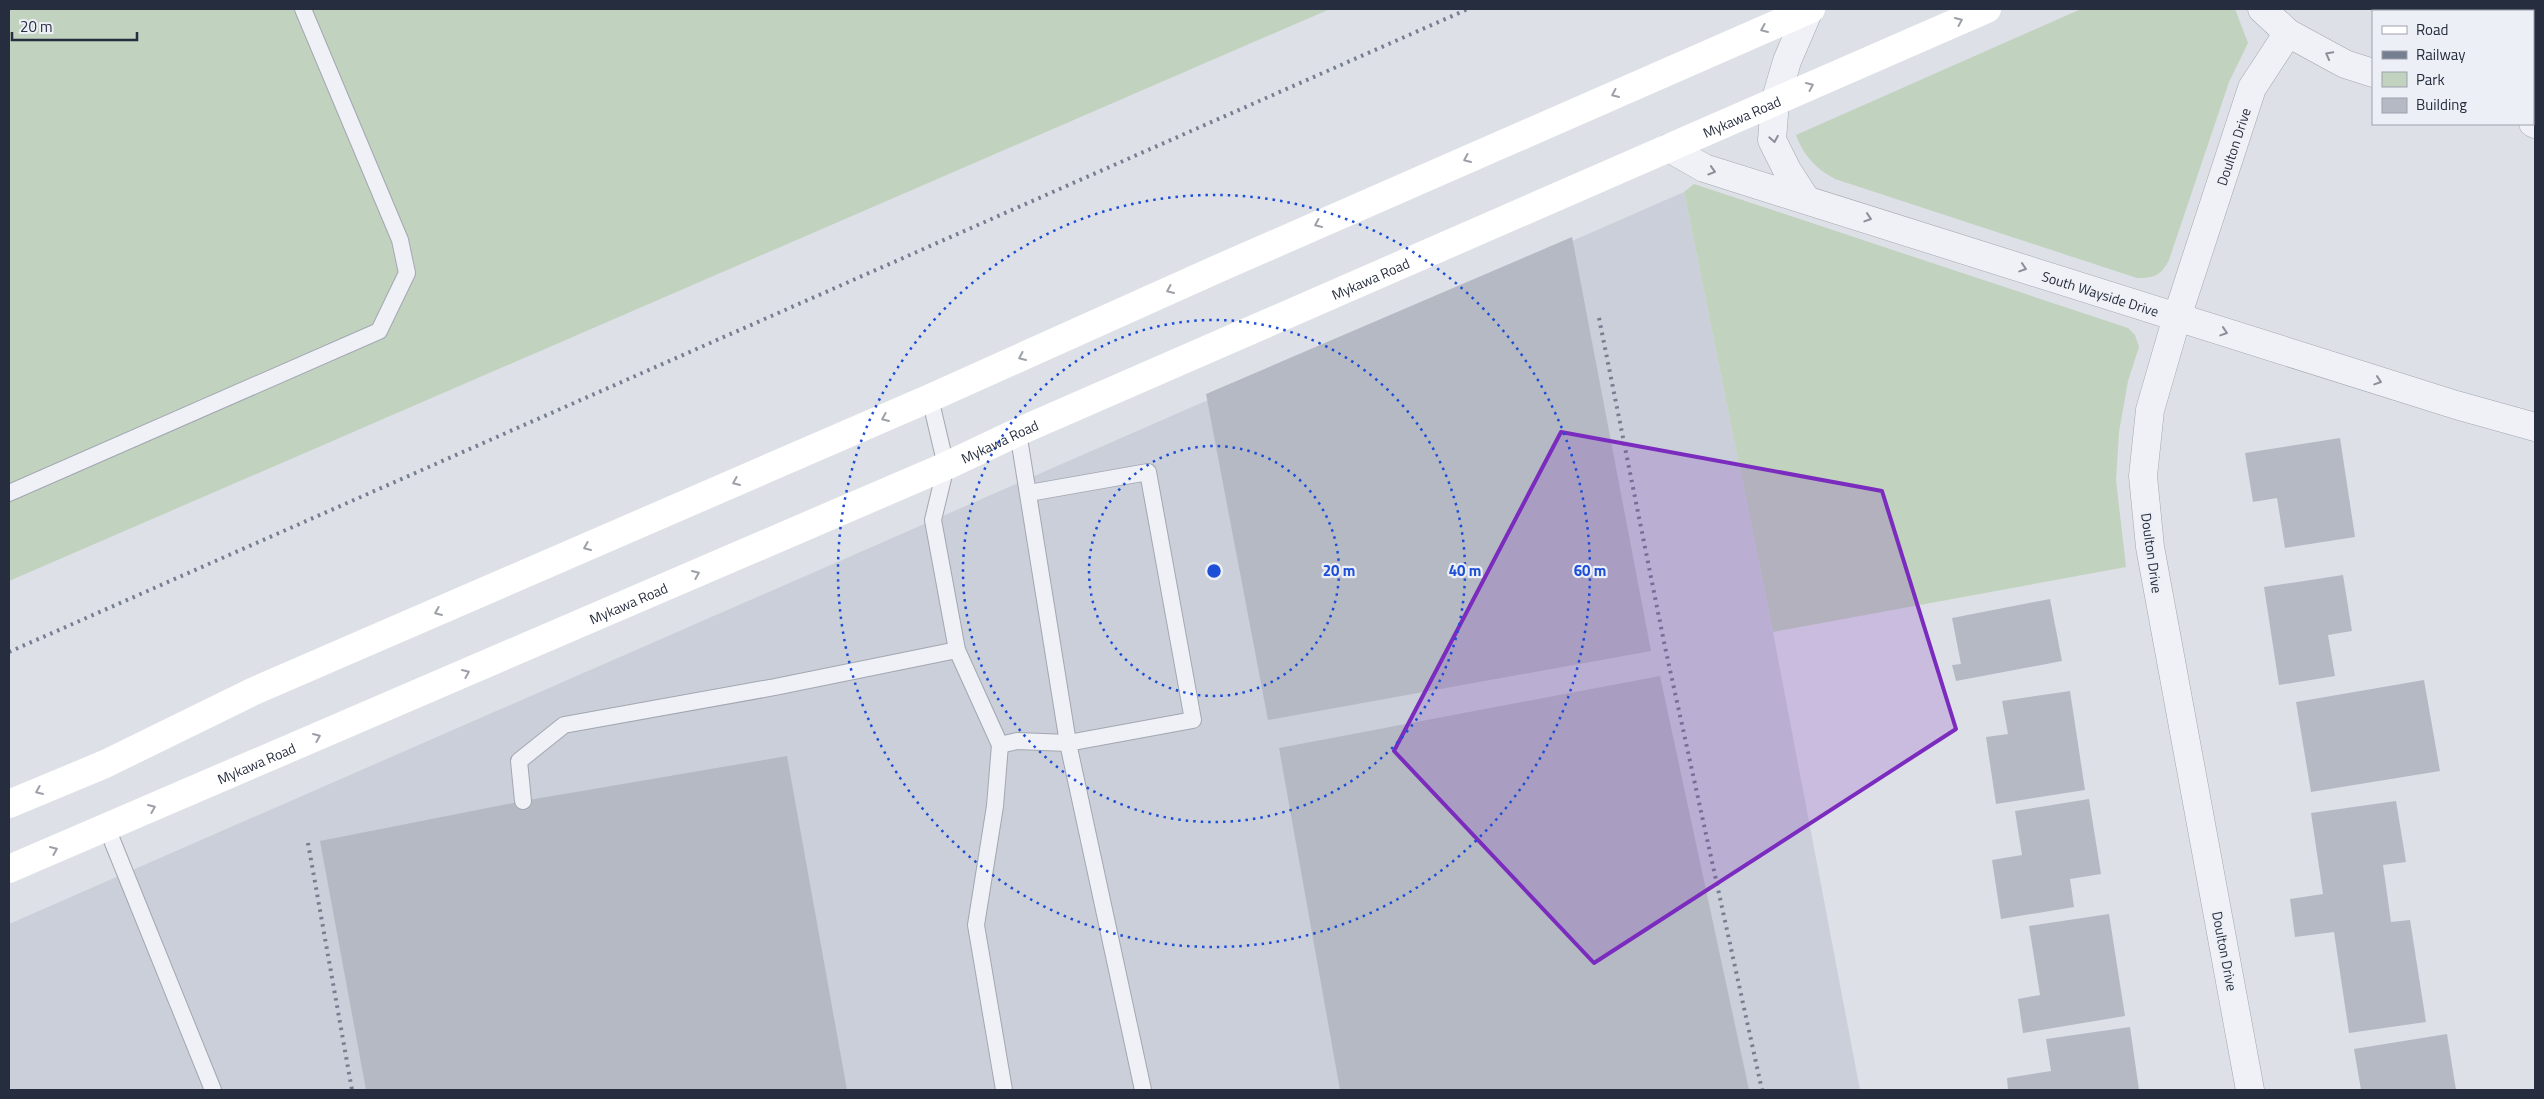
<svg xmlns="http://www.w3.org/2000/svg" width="2544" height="1099" viewBox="0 0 2544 1099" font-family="'Titillium Web',sans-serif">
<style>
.built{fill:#cbcfd9}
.green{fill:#c1d2be}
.building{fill:#b4b9c4}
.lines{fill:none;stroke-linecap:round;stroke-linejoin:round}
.service-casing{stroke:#a2a7b1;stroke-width:18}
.minor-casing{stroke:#a2a7b1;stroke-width:29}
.tertiary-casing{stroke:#a2a7b1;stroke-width:29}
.service{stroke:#f0f1f6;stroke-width:16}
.minor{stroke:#f0f1f6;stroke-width:28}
.tertiary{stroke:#f0f1f6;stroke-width:28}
.secondary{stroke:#fff;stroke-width:28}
.rail{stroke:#767e91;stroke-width:4;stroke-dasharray:2.5 5;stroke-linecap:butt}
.oneway{stroke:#9da0a8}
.oneway2{stroke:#8b8f9a}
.marked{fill:#7b2cbf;fill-opacity:0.2;stroke:#7b2cbf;stroke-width:4;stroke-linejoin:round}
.ring{fill:none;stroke:#1d4ed8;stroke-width:2.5;stroke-dasharray:2.5 5}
.labels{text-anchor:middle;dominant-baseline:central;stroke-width:4.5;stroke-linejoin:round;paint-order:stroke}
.street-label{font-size:14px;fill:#262d3e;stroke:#eceff5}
.centre{fill:#1d4ed8;stroke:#eceff5;stroke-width:2.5}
.ring-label{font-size:15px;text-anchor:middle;font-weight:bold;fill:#1d4ed8;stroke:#eceff5;stroke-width:4.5;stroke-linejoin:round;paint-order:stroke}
</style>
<rect width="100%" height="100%" fill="#dde0e7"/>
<!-- built -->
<polygon class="built" points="1684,192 1773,632 1860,1090 9,1090 9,924"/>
<!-- green -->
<g class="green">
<polygon points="9,9 1330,9 9,581"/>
<path d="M2081 9H2235L2248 43 2229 82 2169 260C2162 274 2154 279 2137 278L1835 179C1816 169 1803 155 1796 135Z"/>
<polygon points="1694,184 2128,328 2135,335 2139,347 2128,381 2119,432 2116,480 2126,567 1773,632 1684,192"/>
</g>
<!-- building -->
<g class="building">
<polygon points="1572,237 1651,651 1268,720 1206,394"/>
<polygon points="2340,438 2355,537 2285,548 2277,498 2253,502 2245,453"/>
<polygon points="2343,575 2352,631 2328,635 2335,676 2279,685 2264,587"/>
<polygon points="2050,599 2062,661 1956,681 1952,665 1961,664 1952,618"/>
<polygon points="1660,676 1749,1090 1340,1090 1279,748"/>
<polygon points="2424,680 2440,771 2311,792 2296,702"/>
<polygon points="2070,691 2085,790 1996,804 1986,737 2008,734 2002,701"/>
<polygon points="787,756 847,1090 366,1090 320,841 523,801"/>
<polygon points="2089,799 2101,874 2070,879 2074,907 2001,919 1992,860 2022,855 2015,811"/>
<polygon points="2396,801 2406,862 2383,865 2391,922 2410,920 2426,1022 2349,1033 2334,932 2295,937 2290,899 2323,894 2311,813"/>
<polygon points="2109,914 2125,1016 2023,1033 2018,999 2040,995 2029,926"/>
<polygon points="2130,1027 2139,1090 2008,1090 2007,1078 2051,1071 2046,1039"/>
<polygon points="2447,1034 2456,1090 2361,1090 2354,1049"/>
</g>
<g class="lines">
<!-- service casing -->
<g class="service-casing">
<g id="service">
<polyline points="930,398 946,466 933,520 957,650 1000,745 995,806 976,925 1004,1090"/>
<polyline points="1018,432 1068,743 1143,1090"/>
<polyline points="9,493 379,331 407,273 400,240 303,9"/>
<polyline points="1000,745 1017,741 1068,743 1193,720 1148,472 1029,493"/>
<polyline points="523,801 519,761 564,725 775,687 957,650"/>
<polyline points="107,828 213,1090"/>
</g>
</g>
<!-- minor casing -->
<g class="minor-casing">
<g id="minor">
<path id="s1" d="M2250 1090 2150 547 2143 476 2150 410 2177 317 2252 88 2288 33"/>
</g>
</g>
<!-- tertiary casing -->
<g class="tertiary-casing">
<g id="tertiary">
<polyline points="2262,9 2288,33 2345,64 2373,73"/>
<polyline points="2533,123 2535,124"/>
<path id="s2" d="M1669 148 1704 168 2456 405 2535 427"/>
<polyline points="1805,198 1787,170 1772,140 1775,102 1787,61 1809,10"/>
</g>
</g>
<!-- service -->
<use href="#service" class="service"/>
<!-- minor -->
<use href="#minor" class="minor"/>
<!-- tertiary -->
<use href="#tertiary" class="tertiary"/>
<!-- secondary -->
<g class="secondary">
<polyline points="9,804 105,764 252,692 930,398 1215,270 1811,9"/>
<path id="s3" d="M9 869 946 466 1018 432 1987 9"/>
</g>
<!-- rail -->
<g class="rail">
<polyline points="1599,318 1665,647 1762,1090"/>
<polyline points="9,652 1468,9"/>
<polyline points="308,843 352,1090"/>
</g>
</g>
<!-- one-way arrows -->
<defs><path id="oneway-chevron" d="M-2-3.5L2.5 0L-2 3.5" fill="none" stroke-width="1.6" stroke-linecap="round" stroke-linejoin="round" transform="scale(1.25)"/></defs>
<g class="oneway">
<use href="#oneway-chevron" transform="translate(1959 21) rotate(-24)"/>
<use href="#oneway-chevron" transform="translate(1764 29) rotate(157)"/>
<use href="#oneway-chevron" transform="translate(1810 86) rotate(-24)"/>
<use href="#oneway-chevron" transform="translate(1615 94) rotate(156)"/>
<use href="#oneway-chevron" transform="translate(1467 159) rotate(156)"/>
<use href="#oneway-chevron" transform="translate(1318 224) rotate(156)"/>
<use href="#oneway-chevron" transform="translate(1170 290) rotate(156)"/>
<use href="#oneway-chevron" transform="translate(1022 357) rotate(156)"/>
<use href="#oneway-chevron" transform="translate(885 418) rotate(157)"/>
<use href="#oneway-chevron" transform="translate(736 482) rotate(157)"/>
<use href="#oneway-chevron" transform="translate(587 547) rotate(157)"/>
<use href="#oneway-chevron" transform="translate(696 574) rotate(-23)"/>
<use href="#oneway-chevron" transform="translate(438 612) rotate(157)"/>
<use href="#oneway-chevron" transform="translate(466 673) rotate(-23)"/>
<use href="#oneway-chevron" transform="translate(317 737) rotate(-23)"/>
<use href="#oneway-chevron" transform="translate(39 791) rotate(157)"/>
<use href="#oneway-chevron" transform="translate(152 808) rotate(-23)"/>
<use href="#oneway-chevron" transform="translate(54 850) rotate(-23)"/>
</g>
<g class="oneway2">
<use href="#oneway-chevron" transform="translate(2329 55) rotate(-152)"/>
<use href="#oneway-chevron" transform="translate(1774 139) rotate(80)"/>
<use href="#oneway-chevron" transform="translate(1712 171) rotate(17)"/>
<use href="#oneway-chevron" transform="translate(1868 218) rotate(18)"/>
<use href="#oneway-chevron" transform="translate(2023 268) rotate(18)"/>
<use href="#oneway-chevron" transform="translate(2224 332) rotate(18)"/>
<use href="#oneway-chevron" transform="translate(2378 381) rotate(18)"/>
</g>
<!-- marked area -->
<path class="marked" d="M1561 432 1882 491 1956 729 1594 963 1394 751Z"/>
<!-- distance rings -->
<g class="ring">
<circle cx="1214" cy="571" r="125"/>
<circle cx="1214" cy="571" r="251"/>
<circle cx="1214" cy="571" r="376"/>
</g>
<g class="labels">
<!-- street labels -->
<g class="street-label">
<text stroke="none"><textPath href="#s3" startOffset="1889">Mykawa Road</textPath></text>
<text stroke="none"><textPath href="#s1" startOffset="966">Doulton Drive</textPath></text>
<text stroke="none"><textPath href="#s3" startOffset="1484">Mykawa Road</textPath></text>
<text stroke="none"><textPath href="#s2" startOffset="456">South Wayside Drive</textPath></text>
<text stroke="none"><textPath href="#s3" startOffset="1079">Mykawa Road</textPath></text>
<text transform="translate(2152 553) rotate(82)">Doulton Drive</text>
<text stroke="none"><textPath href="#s3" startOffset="674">Mykawa Road</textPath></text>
<text stroke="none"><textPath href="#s3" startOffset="269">Mykawa Road</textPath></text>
<text transform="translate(2225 951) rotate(79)">Doulton Drive</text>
</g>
</g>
<circle cx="1214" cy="571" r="8" class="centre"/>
<g class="ring-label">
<text x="1339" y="576">20 m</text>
<text x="1465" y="576">40 m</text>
<text x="1590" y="576">60 m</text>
</g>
<!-- border -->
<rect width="2544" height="1099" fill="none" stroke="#262d3e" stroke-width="20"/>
<!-- legend -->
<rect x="2372" y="10" width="162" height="115" fill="#eceff5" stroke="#9da1ac"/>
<rect x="2382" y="26" width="25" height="8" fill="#ffffff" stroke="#9da1ac"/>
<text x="2416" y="35" font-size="15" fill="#262d3e">Road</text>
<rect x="2382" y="51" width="25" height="8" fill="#767e91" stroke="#9da1ac"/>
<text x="2416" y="60" font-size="15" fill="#262d3e">Railway</text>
<rect x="2382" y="72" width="25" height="15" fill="#c1d2be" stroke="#9da1ac"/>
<text x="2416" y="85" font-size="15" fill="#262d3e">Park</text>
<rect x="2382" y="98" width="25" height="15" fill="#b4b9c4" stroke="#9da1ac"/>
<text x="2416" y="110" font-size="15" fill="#262d3e">Building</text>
<!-- scale -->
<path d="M12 32v8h125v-8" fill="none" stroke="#262d3e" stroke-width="2.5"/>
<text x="20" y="32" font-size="15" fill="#262d3e" stroke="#eceff5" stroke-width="4" paint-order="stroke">20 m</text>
</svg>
